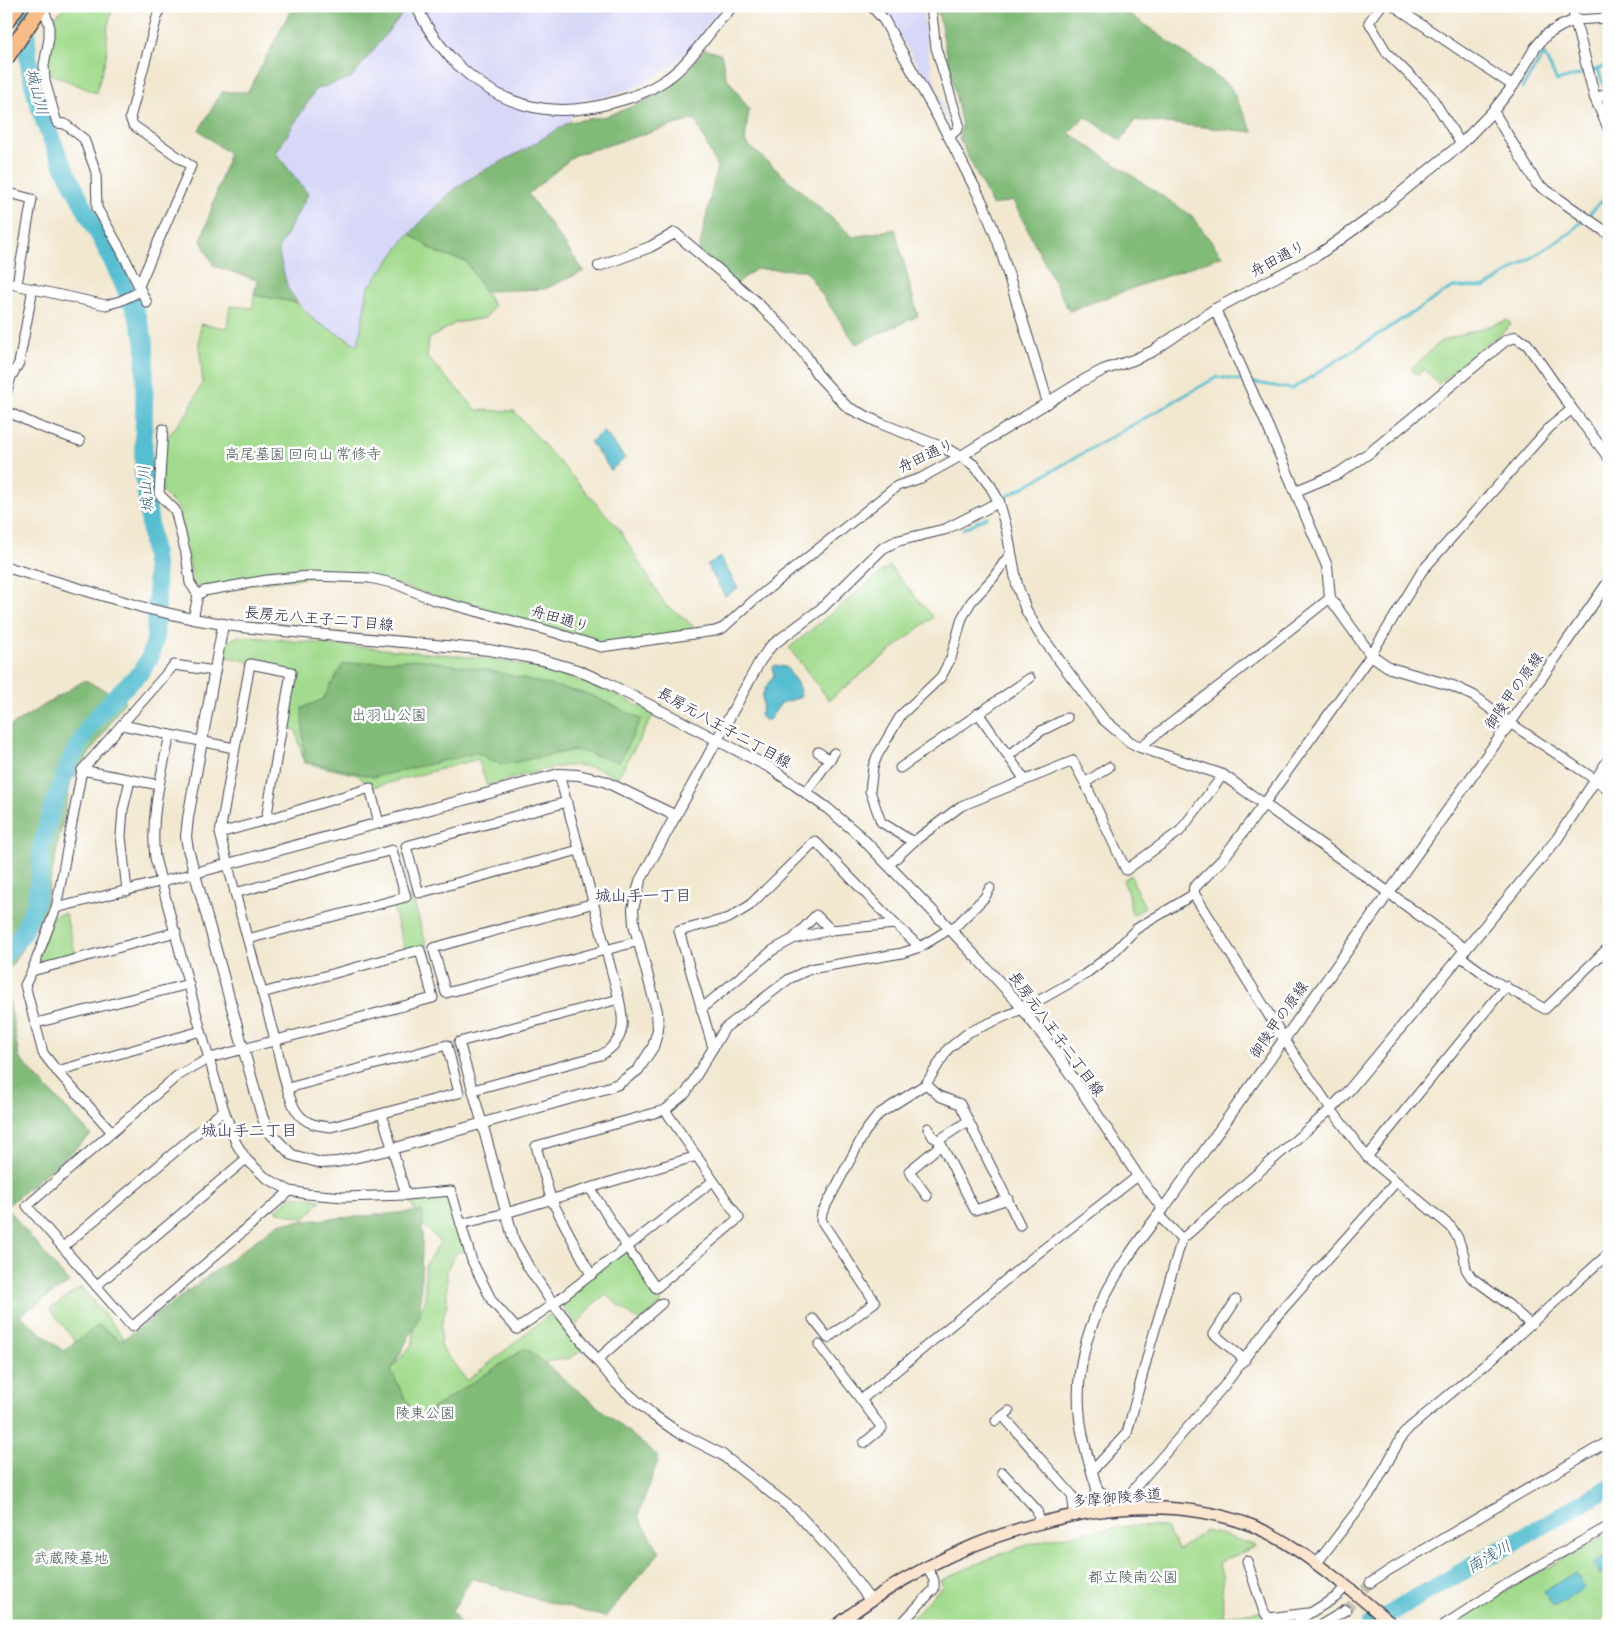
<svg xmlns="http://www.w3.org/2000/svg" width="1615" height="1632" viewBox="0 0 1615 1632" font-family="Pangolin,'Klee One',sans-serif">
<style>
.built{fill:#d7d7f8}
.green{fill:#a2db8d;stroke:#627e64}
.forest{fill:#81bb78;stroke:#526e5a}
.water{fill:#54bed0;stroke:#3b7086}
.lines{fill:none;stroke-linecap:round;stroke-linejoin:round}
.stream{stroke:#54bed0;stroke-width:3}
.river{stroke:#54bed0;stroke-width:18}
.minor-tunnel{stroke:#c8c0b2;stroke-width:9;stroke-dasharray:9 4.5;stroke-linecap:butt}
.minor-casing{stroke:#414051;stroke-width:11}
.tertiary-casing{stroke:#414051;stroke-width:12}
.secondary-casing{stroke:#414051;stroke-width:14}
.motorway-casing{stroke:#414051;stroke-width:18}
.minor{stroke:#fff;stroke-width:9}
.tertiary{stroke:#fff;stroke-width:10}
.secondary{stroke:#fce5cf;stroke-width:11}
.motorway{stroke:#f7bd88;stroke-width:15}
.secondary-bridge-casing{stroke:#414051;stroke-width:14;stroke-linecap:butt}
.secondary-bridge{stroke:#fce5cf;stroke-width:11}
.labels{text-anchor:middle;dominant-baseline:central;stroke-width:5;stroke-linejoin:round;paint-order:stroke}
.street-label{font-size:15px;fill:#22223b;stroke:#fff}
.park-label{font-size:15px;fill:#485a54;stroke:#fff}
.water-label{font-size:16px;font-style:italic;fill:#366077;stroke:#fff}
.neighbourhood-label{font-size:16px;font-weight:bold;fill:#504d70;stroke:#fff}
</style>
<rect width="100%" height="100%" fill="#fff"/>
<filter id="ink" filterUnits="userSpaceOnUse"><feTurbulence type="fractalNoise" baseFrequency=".02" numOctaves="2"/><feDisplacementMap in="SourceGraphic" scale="10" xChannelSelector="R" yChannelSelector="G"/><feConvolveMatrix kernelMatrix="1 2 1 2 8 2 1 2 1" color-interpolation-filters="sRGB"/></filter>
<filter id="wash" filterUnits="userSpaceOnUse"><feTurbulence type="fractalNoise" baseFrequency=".0096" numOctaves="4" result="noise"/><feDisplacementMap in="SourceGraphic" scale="20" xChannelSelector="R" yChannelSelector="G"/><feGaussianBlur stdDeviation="1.12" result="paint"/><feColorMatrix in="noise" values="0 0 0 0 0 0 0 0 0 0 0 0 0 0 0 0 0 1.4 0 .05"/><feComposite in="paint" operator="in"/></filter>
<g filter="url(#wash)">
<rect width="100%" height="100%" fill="#f2e8d0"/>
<!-- built -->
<g class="built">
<polygon points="408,6 723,6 691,46 673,65 651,79 631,89 609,96 582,99 569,122 524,150 475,175 409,234 368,288 358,345 315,321 288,289 278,250 308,194 276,153 316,89 351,78"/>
<polygon points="882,6 922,6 927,48 932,71 937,89 951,127 928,82"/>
</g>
<!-- green -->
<g class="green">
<polygon points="65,6 114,6 108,24 106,57 96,93 44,71 49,24"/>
<polygon points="409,234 439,254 465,260 494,306 485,318 455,323 429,339 427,357 477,410 514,411 619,529 666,606 683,617 700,633 601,647 396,584 326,576 195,590 178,508 162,492 161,445 188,412 203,382 199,345 200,324 227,328 230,306 253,308 254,295 298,303 315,321 358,345 368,288"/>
<polygon points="1508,320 1511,325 1438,384 1425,369 1417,375 1411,369 1441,341"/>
<polygon points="889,566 933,617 829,700 789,648"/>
<path d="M239 636 483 658C544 667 600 684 654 714L618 777C606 771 594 767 581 766 555 763 513 779 487 786L478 759 370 788 358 775 304 763 296 730 282 728 291 672 250 664 247 661 225 657 227 642Z"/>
<polygon points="1131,875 1138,894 1145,907 1133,915 1130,907 1130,899 1123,880"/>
<polygon points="412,896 427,947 406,953 391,901"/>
<polygon points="65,913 77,959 32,971 53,916"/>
<polygon points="451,1191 469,1249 456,1253 447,1270 447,1304 441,1327 441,1347 467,1381 553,1312 582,1350 570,1358 546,1362 508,1389 493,1449 363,1404 413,1343 415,1319 425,1302 425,1266 440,1242 425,1227 406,1195"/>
<polygon points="294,1196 321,1200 305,1219 275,1211"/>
<polygon points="627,1247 656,1288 662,1303 640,1322 606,1295 595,1302 577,1325 558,1300"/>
<polygon points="81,1287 123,1337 114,1375 79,1346 50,1309"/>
<path d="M1130 1526 1165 1527 1179 1550 1204 1531 1224 1535 1256 1546 1218 1563 1222 1574 1223 1616 1261 1611 1288 1619 1285 1626H904L943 1585 940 1581C965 1569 991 1557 1018 1548 1054 1536 1092 1531 1130 1526Z"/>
<polygon points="1609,1533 1609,1613 1604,1617 1601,1626 1451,1626 1472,1610"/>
</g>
<!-- forest -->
<g class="forest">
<polygon points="293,6 395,6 402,14 351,78 316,89 276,153 308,194 278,250 288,289 298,303 254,295 257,280 214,266 201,241 229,154 199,130 222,92 248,92"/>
<polygon points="937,6 1119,6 1230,86 1253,132 1135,120 1121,141 1085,116 1069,133 1192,216 1222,256 1069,311 1013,201 992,205 959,138 962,126"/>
<polygon points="704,49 721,54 726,76 749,109 745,142 853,237 895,229 918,316 856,344 805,270 756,269 732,287 697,259 717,167 695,119 575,155 528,194 584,271 545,289 484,291 466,261 439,254 410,234 435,207 456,188 475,175 524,150 569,122 607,116 636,105 662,91 685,73"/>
<polygon points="417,659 488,670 591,695 641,719 619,762 576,750 501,765 477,753 374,777 304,761 302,708 323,699 343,664"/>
<polygon points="85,680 125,701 71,781 44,912 6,975 6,733 9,727"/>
<polygon points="6,979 19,1058 91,1135 6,1207 69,1283 20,1315 63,1351 99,1325 121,1341 279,1223 423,1211 420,1316 391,1371 416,1419 526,1348 659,1457 638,1516 660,1552 605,1617 526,1596 472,1578 452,1611 461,1626 6,1626"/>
</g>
<!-- water -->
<g class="water">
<polygon points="604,431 625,458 611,470 590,442"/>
<polygon points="720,557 738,588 725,596 707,565"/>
<polygon points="775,665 786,667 797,683 801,694 799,698 781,703 769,720 764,720 760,716 763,705 762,696 766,687 774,675 772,668"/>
<polygon points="1609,1555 1609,1566 1600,1576 1593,1564"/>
<polygon points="1576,1573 1585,1588 1553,1607 1544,1591"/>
</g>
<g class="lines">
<!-- stream -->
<g class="stream">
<polyline points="1604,87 1598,69 1609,65"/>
<polyline points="1522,88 1544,54 1557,81 1598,69"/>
<polyline points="1250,382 1292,389 1453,287 1486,287 1570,233 1605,198 1609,175"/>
<polyline points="1006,497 1217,377 1244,381"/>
<polyline points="963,529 987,517"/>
</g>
<!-- river -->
<g class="river">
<path d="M6 952 21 936 35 904 40 873 41 848 54 802 71 758 90 725 113 698 141 672 150 657 155 640 157 595 156 572 143 471 145 344C140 318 129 296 118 273 80 191 14 101 29 6"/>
<polyline points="1370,1626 1407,1603 1609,1488"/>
</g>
</g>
</g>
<g filter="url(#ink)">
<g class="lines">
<!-- minor-tunnel -->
<polyline class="minor-tunnel" points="1346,1610 1370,1583"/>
<!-- minor casing -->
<g class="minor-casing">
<g id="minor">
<polyline points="43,6 49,24 49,38 44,65 45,81 57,123 65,124 84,139 96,172 97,208 121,250 147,303"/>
<polyline points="931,6 936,48 959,124 958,129 949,137"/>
<polyline points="1381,6 1369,22 1387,53 1431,96 1461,144"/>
<polyline points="1394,6 1513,86"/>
<polyline points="1572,6 1575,20 1609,18"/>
<polyline points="1595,98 1609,93"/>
<polyline points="9,193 32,199 17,284"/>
<polyline points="6,283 106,305 120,301 141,291"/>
<polyline points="139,286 191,166 133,125 130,118 160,6"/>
<polyline points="6,394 11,377 19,363 33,288"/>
<polyline points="6,411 38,426 80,441"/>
<polyline points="163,429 159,494 175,510 186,554 190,583 198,595"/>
<polyline points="193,619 198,595 204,591 267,580 310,576 370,578 396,584 434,600 546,630 601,647 715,631 723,628 753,601 897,486 921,478 961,456"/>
<polyline points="978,713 1025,780"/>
<polyline points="1510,723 1596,780 1609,791"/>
<polyline points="122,725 234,748"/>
<path d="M170 735C161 775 150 816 155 858L201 1031 224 1110 236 1143 246 1159 265 1177 290 1191 307 1194 344 1197 406 1195 451 1191 472 1261 492 1301 517 1329 553 1304 713 1181"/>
<polyline points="1140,747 1237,672 1330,598"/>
<polyline points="818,752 830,760"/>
<polyline points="1008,756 1041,731 1067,718"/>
<polyline points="900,768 1030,678"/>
<polyline points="82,770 159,785"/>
<polyline points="1085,783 1109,767"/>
<polyline points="806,793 834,753"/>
<polyline points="567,802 406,846 419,893 579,850"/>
<polyline points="1264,804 1371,655 1422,571 1550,427 1572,409"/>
<polyline points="266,820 370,788 379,823"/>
<path d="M220 833 250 664 291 672 266 820 220 833C236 900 255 966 273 1032 279 1053 286 1096 297 1112 305 1124 318 1126 331 1127L459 1093 447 1045 288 1088"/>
<polyline points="913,842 881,822 870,791 873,767 877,756 901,715 941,677 951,658 962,618 971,602 993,578 1010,554"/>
<polyline points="889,865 913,842 961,806 1073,761 1086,785 1126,870 1180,831 1223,775"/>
<polyline points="127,891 121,836 123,810 130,780"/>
<polyline points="235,893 392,850 406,897 248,939"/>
<polyline points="594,903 433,948 446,993 639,941"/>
<polyline points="56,908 195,873"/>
<polyline points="793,939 816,915 831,930"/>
<polyline points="1460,956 1491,979 1545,1009 1609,947"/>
<polyline points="32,971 176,932"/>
<polyline points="262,993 420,950 433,998 210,1058 177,1076 27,1206 132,1327 290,1191"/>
<polyline points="701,1009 773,950 793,939 831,930 895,924"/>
<polyline points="36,1023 189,984"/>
<polyline points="1284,1039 1331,1109 1367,1157 1451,1227 1458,1238 1464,1255 1466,1269 1471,1277 1509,1305 1530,1324"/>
<polyline points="713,1048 679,931 729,918 749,906 815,841 895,924 920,947"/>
<polyline points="57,1071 201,1031"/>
<polyline points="926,1084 939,1096 960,1104 1020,1225"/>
<path d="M473 1090 601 1055C625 1041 625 1024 619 999L559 774"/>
<polyline points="382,1114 406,1195"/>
<polyline points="968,1121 939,1140 975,1210 1008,1199"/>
<polyline points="482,1123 459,1042 619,999"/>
<polyline points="928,1128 933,1137 939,1140"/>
<polyline points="112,1132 57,1071 43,1053 25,985 32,971 56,908 82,770 174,665 215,671"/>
<polyline points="1367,1157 1506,986"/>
<polyline points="590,1188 627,1247 656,1288 739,1218 665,1110"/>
<polyline points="927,1196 909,1171 941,1145"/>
<polyline points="1159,1216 1182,1239"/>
<polyline points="461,1224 506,1213 697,1156"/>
<polyline points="63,1247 224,1110"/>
<polyline points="591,1275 551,1199 536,1146 665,1110 686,1093 725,1028 789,979 810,969 902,953 920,947 958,924 985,897 990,888"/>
<polyline points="96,1286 246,1159"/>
<polyline points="1236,1300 1214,1334 1245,1360"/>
<polyline points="813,1319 828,1338 875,1302 821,1220 822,1213 865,1132 879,1114 926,1084 948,1049 969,1032 1031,1005 1084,975 1113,953 1136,929 1194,894"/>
<polyline points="819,1345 861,1400"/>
<polyline points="597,1360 662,1303"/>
<polyline points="1003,1416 1072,1495 1075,1516"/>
<polyline points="996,1421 1009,1411"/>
<polyline points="864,1443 882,1428 861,1400 1037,1254 1138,1176"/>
<polyline points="1092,1471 1127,1433 1151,1343 1182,1239 1331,1109"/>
<polyline points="1002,1472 1037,1510 1040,1524"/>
<polyline points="1133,1491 1143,1505 1148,1508"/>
<polyline points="1125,1508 1124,1502 1126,1498 1224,1386 1275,1318 1396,1182"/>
<polyline points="1247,1561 1264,1612 1269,1618 1308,1613"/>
<polyline points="1317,1563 1372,1491 1402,1436 1409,1428 1492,1359 1609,1253"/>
<polyline points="1370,1583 1391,1569 1609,1441"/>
<polyline points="899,1626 934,1589 934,1580 926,1566"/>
<polyline points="1300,1626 1299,1620 1336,1597 1346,1586"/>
<polyline points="1319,1626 1346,1610"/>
<polyline points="1442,1626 1513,1580 1609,1526"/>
</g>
</g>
<!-- tertiary casing -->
<g class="tertiary-casing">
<g id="tertiary">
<path d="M417 6C425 27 437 43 453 60 498 106 549 120 611 103 634 97 647 92 667 79 694 60 709 29 733 6"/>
<polyline points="872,6 884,20 949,137 983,204 998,241 1048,403"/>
<polyline points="1493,111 1537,184 1609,234"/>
<polyline points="599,266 650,247 675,233 753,299 783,328 806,356 817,374 847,407 882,424 944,448 961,456 975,466 991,487 999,502 1007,531 1017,585 1026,610 1039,633 1103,719 1130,742 1140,747 1223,775 1388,892 1465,949"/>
<polyline points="1215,309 1268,427 1327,566 1330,598 1371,655 1390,668 1453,686 1474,696 1510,723"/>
<polyline points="961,456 1084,380 1103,370 1133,360 1153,351 1215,309 1318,255 1370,218 1461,144 1493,111 1513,86 1535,48 1546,35 1561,26 1575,20 1595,98 1609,129"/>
<polyline points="1296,491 1339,473 1372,451 1505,341 1515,337 1527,344 1572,409 1609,458"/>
<polyline points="6,567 145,608 193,619 241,627 489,650 543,660 577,670 605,682 771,768 827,808 859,835 950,929 1014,998 1057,1054 1138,1176 1163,1209"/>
<polyline points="223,625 188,818 186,837 188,849 262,1116 268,1131 292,1155 321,1163 337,1162 392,1149 607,1088 618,1084 638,1070 653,1047 658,1030 657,1011 634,924 633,909 640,881 760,661 771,646 822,608 883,548 897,541 946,529 999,502"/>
<polyline points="1264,804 1222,860 1194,888 1194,894 1284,1039"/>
<polyline points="195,873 559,774 578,775 604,781 676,816"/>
<polyline points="1331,1109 1350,1089 1557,839 1609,759"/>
<polyline points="482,1123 514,1241 529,1268 553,1304 597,1360 617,1384 653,1415 676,1431 721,1454 796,1512 841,1561 870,1600"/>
<path d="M1104 1511C1095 1481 1084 1451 1080 1419 1070 1336 1115 1271 1163 1209L1510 723 1609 581"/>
<polyline points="1075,1516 1092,1501 1097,1490 1109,1497 1124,1502"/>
</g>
</g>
<!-- secondary casing -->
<g class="secondary-casing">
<path id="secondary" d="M836 1626C941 1541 1120 1474 1253 1526 1290 1541 1319 1566 1351 1590"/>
</g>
<!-- motorway casing -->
<g class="motorway-casing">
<g id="motorway">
<polyline points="6,22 17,6"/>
<polyline points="6,58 41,6"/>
</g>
</g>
<!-- minor -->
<use href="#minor" class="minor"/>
<!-- tertiary -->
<use href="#tertiary" class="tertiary"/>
<!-- secondary -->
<use href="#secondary" class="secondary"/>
<!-- motorway -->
<use href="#motorway" class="motorway"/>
<!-- secondary-bridge casing -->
<g class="secondary-bridge-casing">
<polyline id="secondary-bridge" points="1351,1590 1394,1626"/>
</g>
<!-- secondary-bridge -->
<use href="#secondary-bridge" class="secondary-bridge"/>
</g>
</g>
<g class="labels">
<!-- street labels -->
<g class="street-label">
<text transform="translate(1278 259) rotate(-28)">舟田通り</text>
<text transform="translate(926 456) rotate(-25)">舟田通り</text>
<text transform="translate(319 619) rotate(5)">長房元八王子二丁目線</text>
<text transform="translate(560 619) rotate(16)">舟田通り</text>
<text transform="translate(1514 691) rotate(-55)">御陵甲の原線</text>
<text transform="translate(724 728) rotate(29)">長房元八王子二丁目線</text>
<text transform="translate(1279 1020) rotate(-55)">御陵甲の原線</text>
<text transform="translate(1056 1034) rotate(54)">長房元八王子二丁目線</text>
<text transform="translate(1117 1498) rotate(-5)">多摩御陵参道</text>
</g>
<!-- park labels -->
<g class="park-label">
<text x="303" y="454">高尾墓園 回向山 常修寺</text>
<text x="389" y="715">出羽山公園</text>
<text x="425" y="1413">陵東公園</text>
<text x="71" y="1558">武蔵陵墓地</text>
<text x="1133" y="1577">都立陵南公園</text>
</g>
<!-- water labels -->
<g class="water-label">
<text transform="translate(37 92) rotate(76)">城山川</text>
<text transform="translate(146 489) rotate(-95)">城山川</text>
<text transform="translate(1489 1557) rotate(-30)">南浅川</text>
</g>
<!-- neighbourhood labels -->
<g class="neighbourhood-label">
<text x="643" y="896">城山手一丁目</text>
<text x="249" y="1131">城山手二丁目</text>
</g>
</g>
<!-- margin -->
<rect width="1615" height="1632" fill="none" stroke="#fff" stroke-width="25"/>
</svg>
